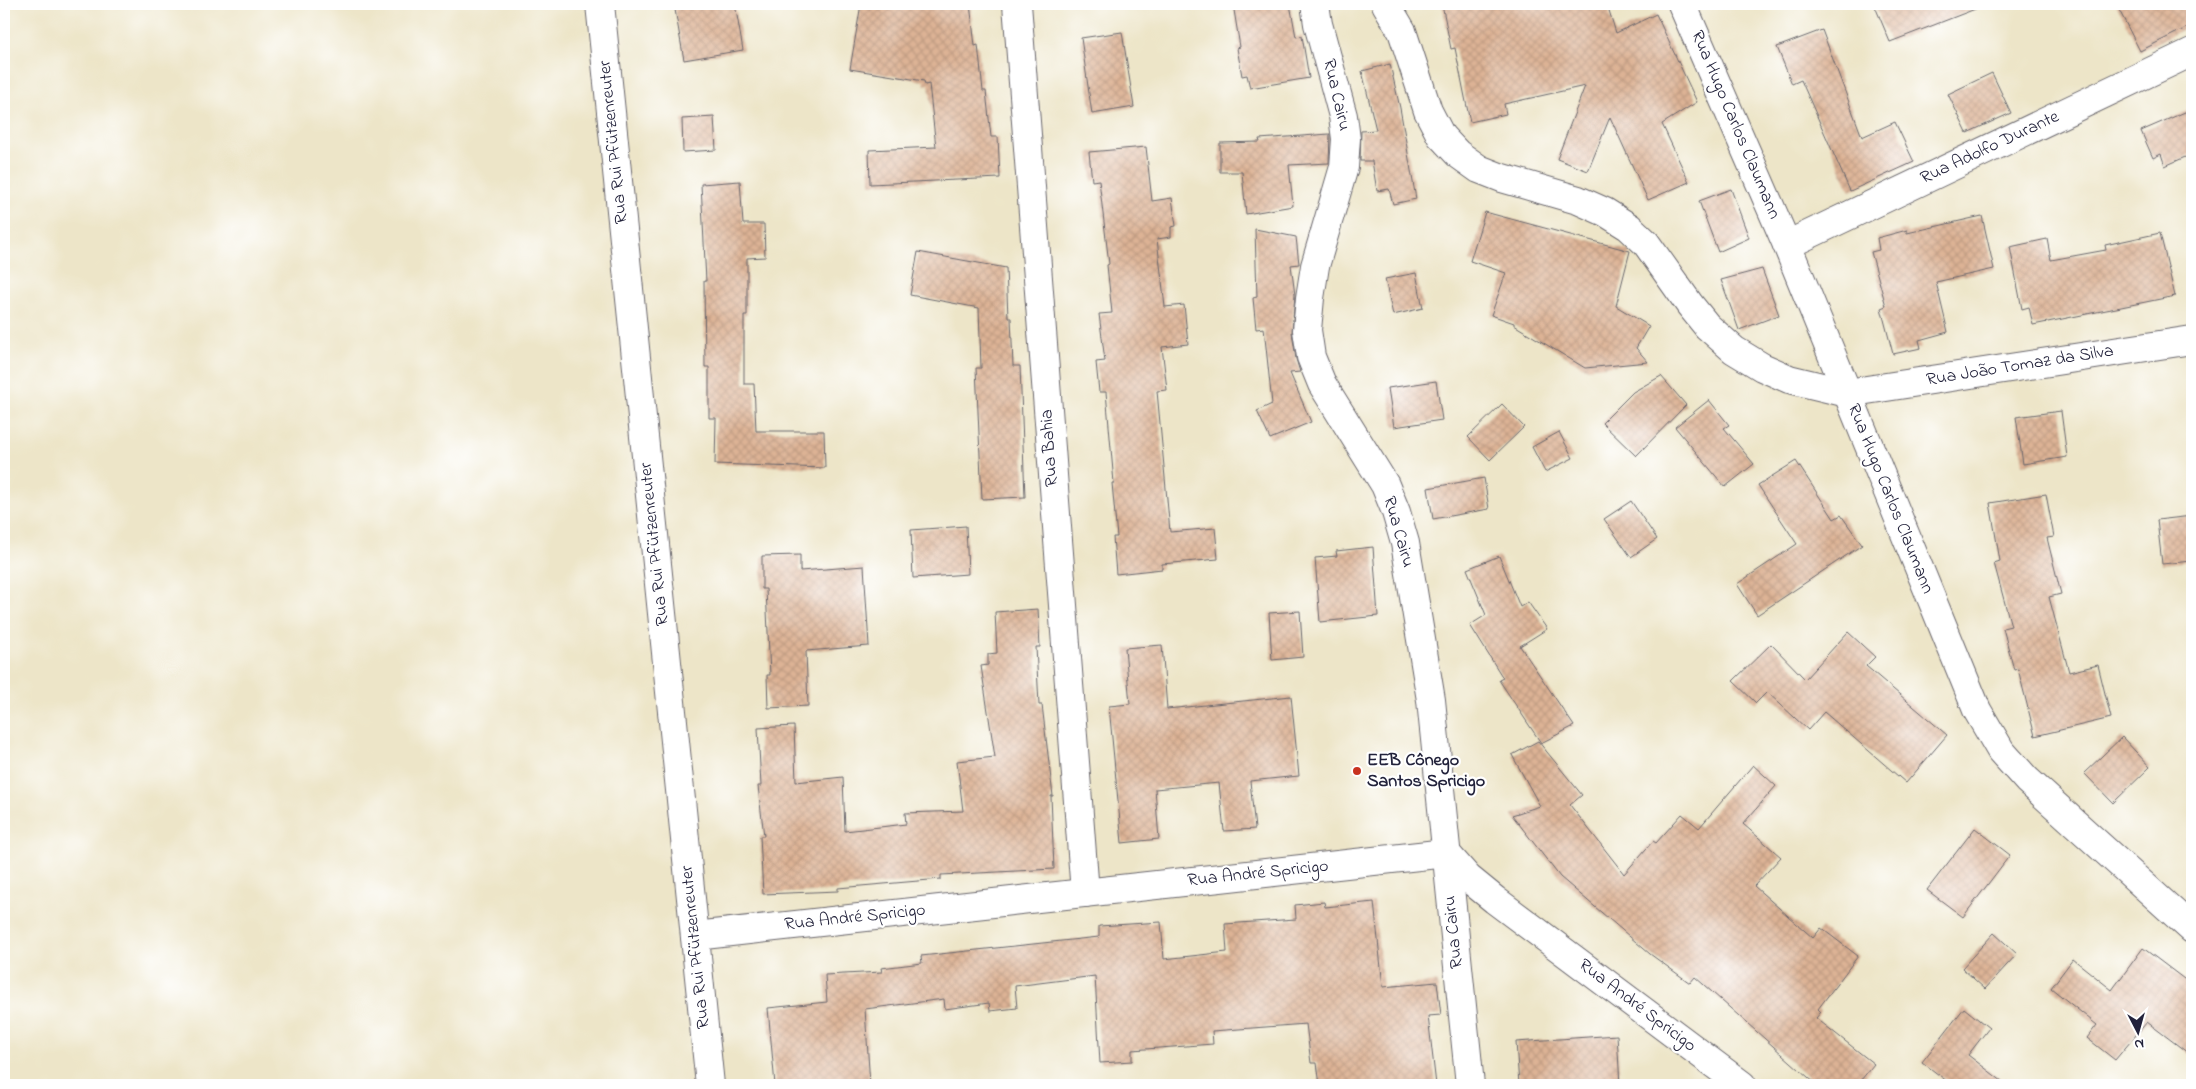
<svg xmlns="http://www.w3.org/2000/svg" width="2196" height="1089" viewBox="0 0 2196 1089" font-family="'Indie Flower',sans-serif">
<style>
.building{fill:url(#building-cross-hatch)}
.lines{fill:none;stroke-linecap:round;stroke-linejoin:round}
.minor-casing{stroke:#69666c;stroke-width:30}
.minor{stroke:#fff;stroke-width:28}
.poi-dot{fill:#c8321e;stroke:#fff;stroke-width:2}
.labels{text-anchor:middle;dominant-baseline:central;stroke-width:4.5;stroke-linejoin:round;paint-order:stroke}
.street-label{font-size:18px;fill:#22223b;stroke:#fff}
.poi-label{font-size:18px;font-weight:bold;fill:#22223b;stroke:#fff;text-anchor:start}
</style>
<defs>
<pattern id="building-cross-hatch" width="8" height="8" patternUnits="userSpaceOnUse" patternTransform="scale(1.25)"><rect width="8" height="8" fill="#ddb395"/><path d="M0 0l8 8M0 8l8-8" fill="none" stroke="#bd9a81"/></pattern>
</defs>
<rect width="100%" height="100%" fill="#fff"/>
<filter id="ink" filterUnits="userSpaceOnUse"><feTurbulence type="fractalNoise" baseFrequency=".02" numOctaves="2"/><feDisplacementMap in="SourceGraphic" scale="10" xChannelSelector="R" yChannelSelector="G"/><feConvolveMatrix kernelMatrix="1 2 1 2 8 2 1 2 1" color-interpolation-filters="sRGB"/></filter>
<filter id="wash" filterUnits="userSpaceOnUse"><feTurbulence type="fractalNoise" baseFrequency=".0096" numOctaves="4" result="noise"/><feDisplacementMap in="SourceGraphic" scale="20" xChannelSelector="R" yChannelSelector="G"/><feGaussianBlur stdDeviation="1.12" result="paint"/><feColorMatrix in="noise" values="0 0 0 0 0 0 0 0 0 0 0 0 0 0 0 0 0 1.4 0 .05"/><feComposite in="paint" operator="in"/></filter>
<g filter="url(#wash)">
<rect width="100%" height="100%" fill="#ede5c8"/>
<g id="blocks">
<!-- building -->
<g class="building">
<polygon points="674,4 735,4 743,50 684,60"/>
<polygon points="861,4 970,4 975,46 978,45 983,91 986,91 991,137 998,137 1000,178 870,184 869,150 936,147 929,84 925,85 924,81 850,69"/>
<polygon points="1233,4 1290,4 1296,37 1302,36 1309,78 1250,88 1247,75 1242,76 1237,48 1240,47"/>
<polygon points="1442,4 1607,4 1616,33 1656,14 1697,102 1662,124 1689,182 1648,200 1610,117 1588,171 1557,159 1585,86 1504,104 1506,114 1470,122 1455,48 1451,49"/>
<polygon points="1874,4 1982,4 1983,6 1890,42"/>
<polygon points="2116,4 2192,4 2192,25 2140,51"/>
<polygon points="1822,30 1862,137 1895,122 1914,162 1850,191 1801,80 1792,84 1777,47"/>
<polygon points="1122,32 1134,107 1092,114 1081,38"/>
<polygon points="1390,64 1400,108 1416,199 1393,204 1389,189 1377,191 1372,161 1360,161 1361,131 1376,130 1362,71"/>
<polygon points="1992,73 2011,113 1967,133 1948,94"/>
<polygon points="2192,109 2192,154 2165,166 2161,154 2153,158 2141,131"/>
<polygon points="714,117 716,150 683,152 682,119"/>
<polygon points="1330,134 1329,163 1289,165 1293,206 1246,214 1242,172 1220,172 1220,143 1260,142 1259,139"/>
<polygon points="1146,147 1152,201 1172,198 1176,226 1171,227 1171,237 1157,239 1165,307 1184,305 1188,344 1162,347 1167,390 1157,391 1170,532 1215,528 1218,559 1162,564 1162,569 1116,574 1113,537 1117,537 1112,483 1114,483 1106,392 1099,392 1096,362 1105,361 1099,314 1112,313 1107,265 1109,264 1099,180 1092,181 1089,152"/>
<polygon points="740,181 743,224 764,224 765,257 747,258 747,315 744,315 744,384 754,384 756,431 824,431 825,468 715,464 716,418 709,418 709,367 705,367 704,281 706,281 701,184"/>
<polygon points="1731,189 1749,238 1718,252 1699,201"/>
<polygon points="1485,212 1630,251 1616,306 1649,326 1636,348 1648,362 1585,368 1514,325 1514,323 1491,315 1506,273 1470,261"/>
<polygon points="1982,216 1994,269 1936,282 1948,332 1919,340 1921,348 1893,354 1881,308 1886,306 1871,252 1879,250 1877,238 1907,230 1907,233"/>
<polygon points="1255,229 1296,237 1299,264 1291,265 1295,295 1292,332 1296,359 1300,372 1290,373 1311,422 1270,439 1257,411 1272,404 1264,328 1256,329 1253,298 1257,297"/>
<polygon points="2160,233 2175,296 2033,325 2029,307 2022,309 2010,247 2047,239 2051,260 2106,250 2105,245"/>
<polygon points="918,252 1006,268 1008,318 1011,318 1013,366 1020,366 1025,497 982,499 976,368 981,368 979,308 910,295"/>
<polygon points="1762,269 1779,315 1739,330 1721,280"/>
<polygon points="1416,273 1423,308 1393,315 1385,279"/>
<polygon points="1661,376 1686,405 1636,456 1602,423 1633,392"/>
<polygon points="1436,381 1442,420 1394,427 1388,388"/>
<polygon points="1709,400 1729,425 1724,428 1754,464 1725,487 1675,427"/>
<polygon points="1502,404 1524,427 1490,460 1468,437"/>
<polygon points="2061,411 2067,457 2023,464 2016,417"/>
<polygon points="1559,432 1573,458 1545,472 1532,447"/>
<polygon points="1796,461 1834,519 1841,515 1862,545 1757,615 1737,584 1797,544 1758,485"/>
<polygon points="1484,478 1489,509 1433,519 1428,488"/>
<polygon points="2046,494 2054,537 2047,538 2061,594 2049,597 2069,672 2098,665 2111,718 2035,736 2018,669 2014,670 2003,628 2011,626 1994,563 2000,561 1990,503"/>
<polygon points="1631,501 1657,539 1631,557 1604,519"/>
<polygon points="2192,516 2192,561 2162,564 2157,520"/>
<polygon points="966,526 968,574 913,578 911,530"/>
<polygon points="1373,547 1378,616 1320,622 1315,558 1337,556 1336,551"/>
<polygon points="800,555 800,571 864,566 869,646 806,651 808,706 768,708 767,675 770,675 766,589 762,589 762,556"/>
<polygon points="1499,556 1520,607 1528,602 1547,629 1520,646 1574,726 1541,743 1499,680 1503,678 1470,625 1486,615 1467,569"/>
<polygon points="1038,609 1040,647 1036,647 1039,705 1042,705 1053,796 1051,796 1054,869 941,875 941,879 838,888 838,891 763,894 760,836 764,836 758,786 761,786 758,728 794,726 796,782 843,777 845,831 906,824 905,813 963,811 957,761 995,757 981,666 988,665 988,654 997,653 995,612"/>
<polygon points="1300,611 1303,657 1272,660 1269,613"/>
<polygon points="1848,632 1875,657 1866,666 1947,735 1906,783 1824,712 1808,730 1767,692 1756,703 1733,681 1771,644 1805,679"/>
<polygon points="1162,645 1167,709 1291,696 1299,776 1250,781 1255,829 1224,831 1219,783 1155,789 1159,839 1122,843 1109,706 1130,704 1125,648"/>
<polygon points="2122,737 2150,767 2113,803 2084,773"/>
<polygon points="1538,741 1582,795 1570,805 1624,874 1653,841 1656,843 1682,814 1699,828 1753,765 1776,786 1743,824 1781,857 1754,886 1813,938 1821,928 1858,956 1818,1009 1821,1012 1816,1018 1874,1064 1857,1085 1817,1085 1695,977 1690,983 1650,954 1560,877 1512,815 1540,806 1512,755"/>
<polygon points="1975,828 2010,855 1963,917 1927,890"/>
<polygon points="1324,902 1325,907 1374,902 1383,987 1437,982 1441,1015 1428,1016 1436,1085 1320,1085 1317,1063 1311,1063 1306,1024 1212,1031 1213,1044 1132,1050 1132,1061 1100,1063 1095,976 1015,986 1017,1008 990,1011 989,1003 945,1009 944,999 865,1009 870,1085 832,1085 832,1082 775,1085 768,1008 827,1002 825,975 882,972 881,968 922,963 921,956 1099,937 1099,926 1161,922 1164,959 1227,952 1225,924 1296,919 1295,905"/>
<polygon points="1994,933 2017,954 1985,989 1962,968"/>
<polygon points="2143,948 2192,985 2192,1056 2147,1022 2115,1060 2087,1038 2097,1025 2051,988 2073,959 2112,990"/>
<polygon points="1964,1008 1989,1028 1968,1055 2007,1085 1952,1085 1922,1062"/>
<polygon points="1617,1035 1620,1085 1519,1085 1516,1042"/>
</g>
</g>
</g>
<g filter="url(#ink)">
<use href="#blocks" fill-opacity="0" stroke="#69666c" stroke-width="1"/>
<g class="lines">
<!-- minor casing -->
<g class="minor-casing">
<g id="minor">
<polyline points="600,4 710,1085"/>
<polyline points="1017,4 1085,893"/>
<polyline points="1315,4 1318,24 1343,116 1346,139 1344,167 1315,266 1310,298 1307,330 1311,357 1322,384 1385,485 1396,512 1405,543 1431,700 1470,1085"/>
<polyline points="1386,4 1402,31 1428,111 1441,136 1458,154 1479,169 1502,178 1578,200 1605,212 1629,227 1646,243 1690,305 1707,326 1734,350 1762,367 1789,379 1847,393 2192,340"/>
<polyline points="1682,4 1787,245 1977,710 2001,751 2027,780 2192,929"/>
<polyline points="1787,245 2192,52"/>
<polyline points="695,936 1446,853 1468,878 1495,900 1742,1085"/>
</g>
</g>
<!-- minor -->
<use href="#minor" class="minor"/>
</g>
</g>
<!-- markers -->
<circle class="poi-dot" cx="1357" cy="771" r="5"/>
<g class="labels">
<!-- street labels -->
<g class="street-label">
<text transform="translate(1336 95) rotate(77)">Rua Cairu</text>
<text transform="translate(1735 125) rotate(67)">Rua Hugo Carlos Claumann</text>
<text transform="translate(614 142) rotate(-96)">Rua Rui Pfützenreuter</text>
<text transform="translate(1990 148) rotate(-25)">Rua Adolfo Durante</text>
<text transform="translate(2020 366) rotate(-9)">Rua João Tomaz da Silva</text>
<text transform="translate(1050 448) rotate(-94)">Rua Bahia</text>
<text transform="translate(1890 499) rotate(68)">Rua Hugo Carlos Claumann</text>
<text transform="translate(1398 532) rotate(74)">Rua Cairu</text>
<text transform="translate(655 544) rotate(-96)">Rua Rui Pfützenreuter</text>
<text transform="translate(1258 874) rotate(-6)">Rua André Spricigo</text>
<text transform="translate(855 918) rotate(-6)">Rua André Spricigo</text>
<text transform="translate(1454 932) rotate(-96)">Rua Cairu</text>
<text transform="translate(696 947) rotate(-96)">Rua Rui Pfützenreuter</text>
<text transform="translate(1637 1006) rotate(37)">Rua André Spricigo</text>
</g>
<!-- poi labels -->
<g class="poi-label">
<text x="1367" y="761">EEB Cônego<tspan x="1367" dy="21">Santos Spricigo</tspan></text>
</g>
</g>
<!-- margin -->
<rect width="2196" height="1089" fill="none" stroke="#fff" stroke-width="20"/>
<!-- north arrow -->
<g transform="translate(2138 1032) rotate(174)" stroke="#ffffff" stroke-width="4" paint-order="stroke">
<path d="M0-4L9 19L0 12L-9 19Z" fill="#22223b"/>
<text y="-8" font-size="14" font-weight="bold" text-anchor="middle" fill="#22223b">N</text>
</g>
</svg>
